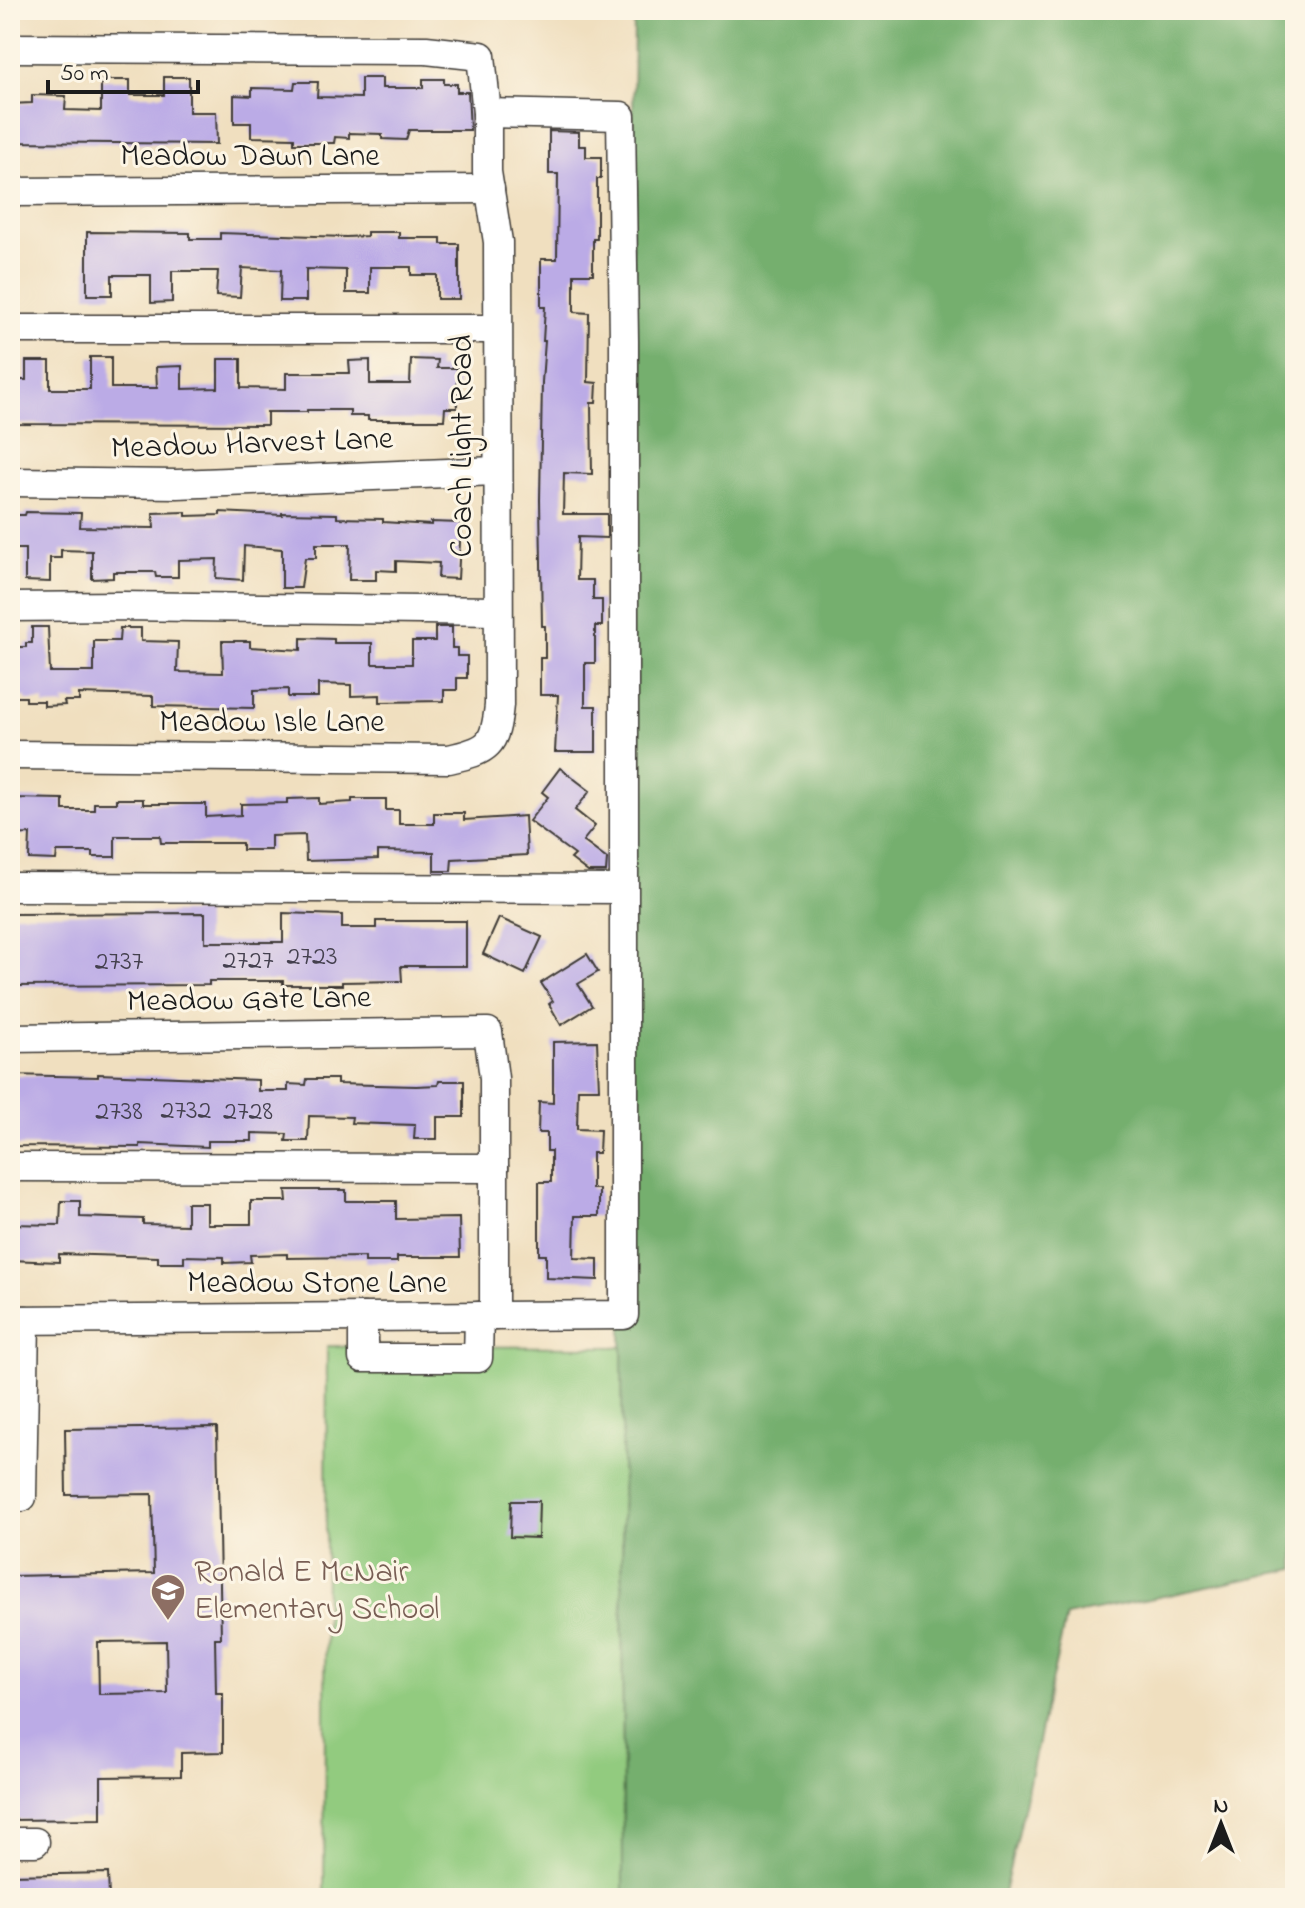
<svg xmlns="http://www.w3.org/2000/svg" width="1305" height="1908" viewBox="0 0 1305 1908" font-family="'Indie Flower',sans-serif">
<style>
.green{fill:#92cb7f;stroke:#57744e;stroke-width:2}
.forest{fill:#75af6e;stroke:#486645;stroke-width:2}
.building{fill:#bbabe6;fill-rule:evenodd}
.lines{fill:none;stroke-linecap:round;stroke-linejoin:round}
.minor-casing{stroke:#3c3934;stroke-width:31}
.minor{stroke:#fff;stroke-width:28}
.labels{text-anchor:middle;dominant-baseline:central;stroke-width:6;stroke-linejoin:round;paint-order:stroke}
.number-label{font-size:28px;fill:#44404e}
.street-label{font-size:32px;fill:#1c1c1c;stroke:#fcf5e5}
.education-label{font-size:32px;fill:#785e54;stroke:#fcf5e5;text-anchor:start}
</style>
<rect width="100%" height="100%" fill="#fcf5e5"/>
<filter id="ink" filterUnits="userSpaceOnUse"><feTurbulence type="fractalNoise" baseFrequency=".0125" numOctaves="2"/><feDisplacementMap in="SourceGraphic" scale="16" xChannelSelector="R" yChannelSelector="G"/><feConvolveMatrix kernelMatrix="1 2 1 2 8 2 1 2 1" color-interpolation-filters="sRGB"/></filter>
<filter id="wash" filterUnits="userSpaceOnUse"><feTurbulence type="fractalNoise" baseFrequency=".006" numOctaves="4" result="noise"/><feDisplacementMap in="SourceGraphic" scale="32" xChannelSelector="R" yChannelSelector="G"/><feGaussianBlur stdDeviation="1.8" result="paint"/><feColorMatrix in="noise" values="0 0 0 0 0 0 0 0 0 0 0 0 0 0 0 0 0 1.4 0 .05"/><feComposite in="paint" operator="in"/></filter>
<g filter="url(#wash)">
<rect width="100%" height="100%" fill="#f0dfbf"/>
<!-- green -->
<polygon class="green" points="327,1346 622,1347 623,1898 324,1898"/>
<!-- forest -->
<polygon class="forest" points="634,10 1295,10 1295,1569 1066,1616 1003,1898 623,1898 622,1284"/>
<g id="blocks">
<!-- building -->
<g class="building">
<polygon points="164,77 189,77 189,112 216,112 217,144 10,142 10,104 32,103 32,95 66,96 65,110 101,111 101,80 130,80 130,95 164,95"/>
<polygon points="361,78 382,78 382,88 423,88 423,79 444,79 444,84 457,84 457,92 468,92 470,130 409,130 406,140 382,139 382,134 349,133 349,138 335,137 334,143 294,143 294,138 251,137 251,123 234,123 234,95 252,96 252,88 294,89 295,82 318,82 317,97 361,98"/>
<polygon points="549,131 579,132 579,146 586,146 586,157 601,157 601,179 597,179 597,239 593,239 593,274 574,274 574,312 589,313 588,382 597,383 596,403 591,403 592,474 564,473 563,514 607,514 607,538 578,537 577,580 593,580 593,600 602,600 602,626 595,626 595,663 585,663 585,706 596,706 596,752 555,752 558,695 540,695 540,658 545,658 545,626 542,626 540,500 542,382 545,341 543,341 545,307 541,307 541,259 557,259 558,174 549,174"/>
<polygon points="87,232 190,233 190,239 220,239 220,233 346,237 367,236 367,232 399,232 399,238 441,238 441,244 459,244 459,299 437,299 437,275 411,275 411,267 370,267 370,293 346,293 346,270 306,269 306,301 280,301 281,270 242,268 240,297 216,296 218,271 172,271 172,302 151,303 151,275 112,275 112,295 87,295"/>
<polygon points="90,357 111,357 111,388 157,388 156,367 182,366 182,389 218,388 218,359 241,359 241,388 286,389 286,373 350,373 349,361 370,360 370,384 410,384 411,359 438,360 437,368 457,368 457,408 445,408 444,420 368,420 368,416 350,416 350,410 307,410 307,412 267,412 267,425 10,424 10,380 26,380 26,361 50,361 50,389 90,389"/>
<polygon points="26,512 81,513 80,527 154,528 153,513 186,512 186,516 220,515 220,512 282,515 282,513 337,514 337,518 383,519 383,522 431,525 431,522 461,523 458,579 438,578 439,563 396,561 396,571 376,570 376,580 349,580 350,544 316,544 316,558 305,558 301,588 282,588 282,549 244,546 243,580 216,578 217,559 178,560 178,577 156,577 155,572 113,572 113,578 92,579 92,551 61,550 61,558 50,558 50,582 25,581 25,549 10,549 10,515 25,515"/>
<polygon points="32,627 48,627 50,672 94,672 94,641 119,641 120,628 141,628 141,641 178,642 177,672 223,673 222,641 250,641 250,647 301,650 301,638 334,639 334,643 372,643 372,664 412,664 412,641 435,641 435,627 452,627 452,648 457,648 457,656 467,656 467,678 457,678 457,690 444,690 444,701 380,702 380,695 351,696 351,685 318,684 318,697 288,697 288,689 254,690 254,708 153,706 153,696 79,694 79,701 64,701 65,705 44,706 44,701 26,701 26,697 10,697 10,647 26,647 26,643 32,643"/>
<polygon points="560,768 590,791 575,810 595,826 583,841 607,859 606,872 588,872 571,859 575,855 529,821 548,797 542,792"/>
<polygon points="10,798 63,799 63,810 94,810 94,803 116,803 116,799 143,799 143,804 206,804 206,817 241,815 241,804 287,803 287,799 319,798 319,804 352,802 352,799 386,799 386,810 399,810 399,824 434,824 434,813 464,813 464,820 525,816 527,855 452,859 451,871 434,871 434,852 378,851 378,859 306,861 305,835 271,836 271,850 242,850 242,843 161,843 160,836 115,836 115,857 93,857 93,852 57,852 56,860 29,859 30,834 10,835"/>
<polygon points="205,913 205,942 283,942 283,913 342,915 342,928 376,928 376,921 466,921 466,966 401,966 402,981 342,982 342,985 283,985 283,981 209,981 209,985 10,986 10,914"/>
<polygon points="499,918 542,937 525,974 483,954"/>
<polygon points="587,954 598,972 578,984 592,1006 561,1025 549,1004 553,1001 541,983"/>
<polygon points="597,1041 599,1089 578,1089 577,1129 600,1130 599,1153 592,1153 592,1189 599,1189 599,1216 575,1216 574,1258 598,1259 598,1280 546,1278 546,1255 539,1255 539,1182 551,1182 551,1151 547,1151 547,1133 538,1133 539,1102 553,1103 553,1042"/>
<polygon points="98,1074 258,1080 258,1091 288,1091 288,1084 306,1085 307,1079 337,1079 337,1084 416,1086 438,1085 439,1081 464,1081 464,1117 437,1117 437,1139 414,1139 415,1125 351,1123 352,1117 309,1116 308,1141 286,1141 287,1134 252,1133 252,1141 208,1141 208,1147 140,1144 140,1147 10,1146 10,1075 98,1077"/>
<polygon points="286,1190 346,1190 346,1201 396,1201 396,1219 459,1218 460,1257 397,1257 397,1262 365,1262 365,1257 287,1258 287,1254 250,1255 251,1262 224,1263 224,1257 184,1256 184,1263 158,1263 158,1257 59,1254 59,1262 10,1260 10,1224 60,1225 61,1201 80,1201 80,1217 143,1219 143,1224 187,1225 187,1203 207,1203 207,1224 251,1224 251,1201 287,1201"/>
<path d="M217 1427 221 1638H215L216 1693H223V1752L181 1753V1776L101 1777V1819L10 1820V1576L154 1573 152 1494 66 1495 65 1429ZM166 1641 167 1693 99 1694 98 1642Z"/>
<polygon points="511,1501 539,1501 538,1538 510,1537"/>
<polygon points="108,1873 109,1898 10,1898 10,1875"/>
</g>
</g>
</g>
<g filter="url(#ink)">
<use href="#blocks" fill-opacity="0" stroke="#3c3934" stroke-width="2"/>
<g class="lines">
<!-- minor casing -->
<g class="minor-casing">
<g id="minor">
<path d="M10 48 426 50 481 56 487 113V172L498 242 499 705C495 746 489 750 449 759L10 755"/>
<polyline points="10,192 490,189"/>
<polyline points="10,329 497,329"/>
<polyline points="10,482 177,484 496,471"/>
<polyline points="10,607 122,606 498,611"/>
<polyline points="10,887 623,889"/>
<polyline points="10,1038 488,1032 494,1078 494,1316"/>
<polyline points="10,1167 494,1168"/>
<polyline points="363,1317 363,1358 478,1358 479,1316"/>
<polyline points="10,1320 624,1315 624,341 621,116 487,113"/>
<polyline points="10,1497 22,1497 25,1320"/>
<polyline points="10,1842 35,1842"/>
</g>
</g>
<!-- minor -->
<use href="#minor" class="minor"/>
</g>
</g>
<!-- icons -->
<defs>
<g id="school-pin" transform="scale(1.8)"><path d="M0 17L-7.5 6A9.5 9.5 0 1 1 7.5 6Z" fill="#8d6e63" stroke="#fcf5e5"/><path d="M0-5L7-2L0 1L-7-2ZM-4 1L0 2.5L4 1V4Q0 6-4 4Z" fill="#fff"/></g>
</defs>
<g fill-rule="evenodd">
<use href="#school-pin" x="168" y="1591"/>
</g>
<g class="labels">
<!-- number labels -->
<g class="number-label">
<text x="312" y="957">2723</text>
<text x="248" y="961">2727</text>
<text x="119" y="962">2737</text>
<text x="186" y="1111">2732</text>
<text x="119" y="1112">2738</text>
<text x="248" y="1112">2728</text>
</g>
<!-- street labels -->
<g class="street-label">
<text x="250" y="157">Meadow Dawn Lane</text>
<text transform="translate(252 445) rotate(-2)">Meadow Harvest Lane</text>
<text transform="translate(463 446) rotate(-90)">Coach Light Road</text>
<text x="272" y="723">Meadow Isle Lane</text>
<text transform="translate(249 1001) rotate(-1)">Meadow Gate Lane</text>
<text x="317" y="1284">Meadow Stone Lane</text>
</g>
<!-- education labels -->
<g class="education-label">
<text x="194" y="1573">Ronald E McNair<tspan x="194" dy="37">Elementary School</tspan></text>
</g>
</g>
<!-- margin -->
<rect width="1305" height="1908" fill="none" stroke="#fcf5e5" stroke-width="40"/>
<!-- north arrow -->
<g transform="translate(1221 1824)" stroke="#fcf5e5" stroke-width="6" paint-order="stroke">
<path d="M0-6L14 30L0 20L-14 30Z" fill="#1c1c1c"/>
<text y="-12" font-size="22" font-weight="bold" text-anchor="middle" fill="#1c1c1c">N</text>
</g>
<!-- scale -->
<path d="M48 80v12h150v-12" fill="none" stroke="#1c1c1c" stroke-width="4"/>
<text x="60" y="80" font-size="24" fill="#1c1c1c" stroke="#fcf5e5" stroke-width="6" paint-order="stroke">50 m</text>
</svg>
